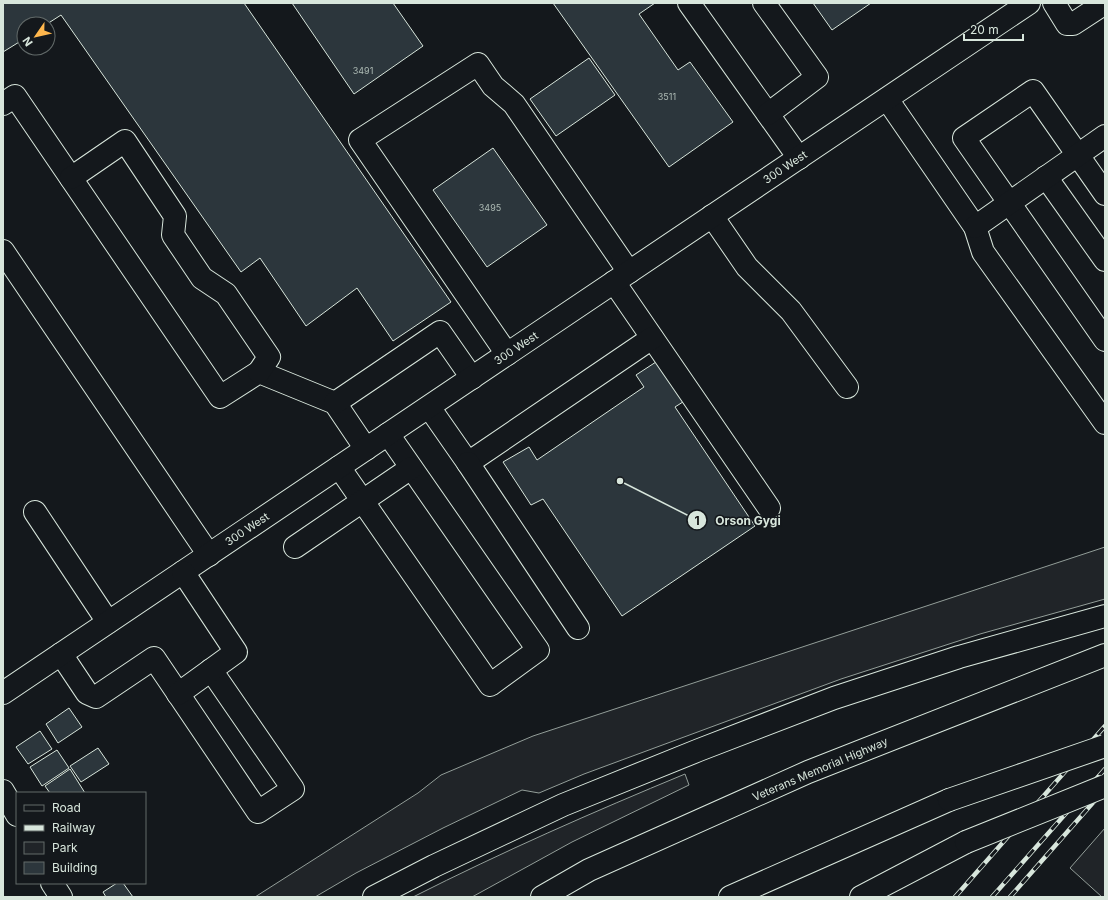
<svg xmlns="http://www.w3.org/2000/svg" width="1108" height="900" viewBox="0 0 1108 900" font-family="Inter,sans-serif">
<style>
.green{fill:#202428;stroke:#939e99}
.building{fill:#2c363c;stroke:#d8e6dc}
.lines{fill:none;stroke-linecap:round;stroke-linejoin:round}
.minor-casing{stroke:#d8e6dc;stroke-width:24}
.highway-casing{stroke:#d8e6dc;stroke-width:24}
.minor{stroke:#14181c;stroke-width:22}
.highway{stroke:#14181c;stroke-width:22}
.rail-casing{stroke:#d8e6dc;stroke-width:4.5}
.rail{stroke:#14181c;stroke-width:3;stroke-dasharray:9;stroke-linecap:butt}
.highway-bridge-casing{stroke:#d8e6dc;stroke-width:24;stroke-linecap:butt}
.highway-bridge{stroke:#14181c;stroke-width:22}
.labels{text-anchor:middle;dominant-baseline:central;stroke-width:3;stroke-linejoin:round;paint-order:stroke}
.number-label{font-size:9px;fill:#adbab4}
.street-label{font-size:11px;fill:#d8e6dc;stroke:#14181c}
.leader{fill:none;stroke:#d8e6dc;stroke-width:1.5}
.callout-dot{fill:#d8e6dc;stroke:#14181c;stroke-width:1.5}
.mark-label{font-size:12px;text-anchor:middle;font-weight:bold;fill:#111}
.callout-label{font-size:12px;text-anchor:middle;font-weight:bold;fill:#d8e6dc;stroke:#14181c;stroke-width:3;stroke-linejoin:round;paint-order:stroke}
</style>
<rect width="100%" height="100%" fill="#14181c"/>
<!-- green -->
<g class="green">
<polygon points="1105,547 1105,599 980,634 841,679 584,774 539,793 522,790 443,828 356,873 315,897 255,897 418,793 441,775 533,736"/>
<path d="M685 774 689 785 572 842 472 897H413C502 852 593 812 685 774Z"/>
<polygon points="1105,828 1105,896 1102,897 1070,868"/>
</g>
<!-- building -->
<g class="building">
<polygon points="3,3 244,3 451,302 393,341 357,288 306,326 260,258 241,272 61,15 47,24 24,24 24,39 3,52"/>
<polygon points="292,3 393,3 423,46 354,94"/>
<polygon points="553,3 655,3 639,14 678,70 690,62 733,122 669,167"/>
<polygon points="813,3 871,3 832,30"/>
<polygon points="589,58 615,95 556,136 530,99"/>
<polygon points="493,148 547,225 487,267 433,190"/>
<polygon points="659,360 686,400 675,407 755,526 622,616 543,499 531,505 503,462 529,447 537,460 644,387 636,375"/>
<polygon points="69,708 82,727 58,743 46,724"/>
<polygon points="40,731 52,749 28,764 16,747"/>
<polygon points="98,748 109,764 81,782 70,766"/>
<polygon points="57,750 69,768 42,786 30,767"/>
<polygon points="70,769 85,793 50,793 45,786"/>
<polygon points="117,883 123,883 133,897 106,897 103,892"/>
</g>
<g class="lines">
<!-- minor casing -->
<g class="minor-casing">
<g id="minor">
<polyline points="689,3 799,158"/>
<polyline points="764,3 817,77 768,114"/>
<polyline points="1054,3 1067,24 1073,24 1105,3"/>
<polyline points="887,99 975,227 983,252 1105,423"/>
<polyline points="3,104 15,96 220,397 259,372 335,403 366,449"/>
<polyline points="1046,177 1105,260"/>
<polyline points="71,178 125,141 175,216 173,235 202,278 226,294 269,357 259,372"/>
<polyline points="1105,194 1033,91 964,138 1105,340"/>
<polyline points="712,216 747,267 791,311 847,387"/>
<polyline points="975,227 1105,136"/>
<polyline points="3,251 209,555"/>
<polyline points="614,282 769,508"/>
<polyline points="507,354 360,140 478,64 493,86 514,104 629,272"/>
<polyline points="335,403 440,332 472,378"/>
<polyline points="429,407 468,463 652,338"/>
<polyline points="468,463 578,628"/>
<polyline points="339,467 490,685 538,650 388,434"/>
<polyline points="35,512 108,622"/>
<polyline points="295,547 411,468"/>
<polyline points="61,654 87,693 96,697 154,658 258,812 293,789 211,670"/>
<polyline points="3,693 1029,3"/>
<polyline points="178,694 236,652 183,572"/>
<polyline points="3,791 17,815"/>
<polyline points="52,883 61,897"/>
</g>
</g>
<!-- highway casing -->
<g class="highway-casing">
<g id="highway">
<polyline points="374,897 434,866 563,805 699,750 834,698 959,657 1105,616"/>
<polyline points="542,897 589,870 808,772 1105,655"/>
<polyline points="730,897 949,800"/>
<polyline points="861,897 966,842"/>
</g>
</g>
<!-- minor -->
<use href="#minor" class="minor"/>
<!-- highway -->
<use href="#highway" class="highway"/>
<!-- rail casing -->
<g class="rail-casing">
<g id="rail">
<polyline points="955,897 1105,726"/>
<polyline points="992,897 1105,769"/>
<polyline points="1010,897 1105,789"/>
</g>
</g>
<!-- rail -->
<use href="#rail" class="rail"/>
<!-- highway-bridge casing -->
<g class="highway-bridge-casing">
<g id="highway-bridge">
<polyline points="949,800 1105,746"/>
<polyline points="966,842 1105,786"/>
</g>
</g>
<!-- highway-bridge -->
<use href="#highway-bridge" class="highway-bridge"/>
</g>
<g class="labels">
<!-- number labels -->
<g class="number-label">
<text x="363" y="70">3491</text>
<text x="667" y="96">3511</text>
<text x="490" y="207">3495</text>
</g>
<!-- street labels -->
<g class="street-label">
<text transform="translate(785 167) rotate(-34)">300 West</text>
<text transform="translate(516 348) rotate(-34)">300 West</text>
<text transform="translate(247 529) rotate(-34)">300 West</text>
<text transform="translate(820 769) rotate(-23)">Veterans Memorial Highway</text>
</g>
</g>
<!-- callouts -->
<path class="leader" d="M620 481L697 520"/>
<g class="callout-dot">
<circle cx="620" cy="481" r="4"/>
<circle cx="697" cy="520" r="10"/>
</g>
<g class="mark-label">
<text x="697" y="525">1</text>
</g>
<g class="callout-label">
<text x="748" y="525">Orson Gygi</text>
</g>
<!-- border -->
<rect width="1108" height="900" fill="none" stroke="#d8e6dc" stroke-width="8"/>
<!-- legend -->
<rect x="16" y="792" width="130" height="92" fill="#14181c" stroke="#626a69"/>
<rect x="24" y="805" width="20" height="6" fill="#14181c" stroke="#626a69"/>
<text x="52" y="812" font-size="12" fill="#d8e6dc">Road</text>
<rect x="24" y="825" width="20" height="6" fill="#d8e6dc" stroke="#626a69"/>
<text x="52" y="832" font-size="12" fill="#d8e6dc">Railway</text>
<rect x="24" y="842" width="20" height="12" fill="#202428" stroke="#626a69"/>
<text x="52" y="852" font-size="12" fill="#d8e6dc">Park</text>
<rect x="24" y="862" width="20" height="12" fill="#2c363c" stroke="#626a69"/>
<text x="52" y="872" font-size="12" fill="#d8e6dc">Building</text>
<!-- north arrow -->
<g transform="translate(36 36) rotate(236)"><circle r="19" fill="#14181c" stroke="#626a69"/>
<path d="M0-3L7 15L0 10L-7 15Z" fill="#ffb74d"/>
<text y="-6" font-size="11" font-weight="bold" text-anchor="middle" fill="#d8e6dc">N</text>
</g>
<!-- scale -->
<path d="M964 34v6h59v-6" fill="none" stroke="#d8e6dc" stroke-width="2"/>
<text x="970" y="34" font-size="12" fill="#d8e6dc" stroke="#14181c" stroke-width="3" paint-order="stroke">20 m</text>
</svg>
